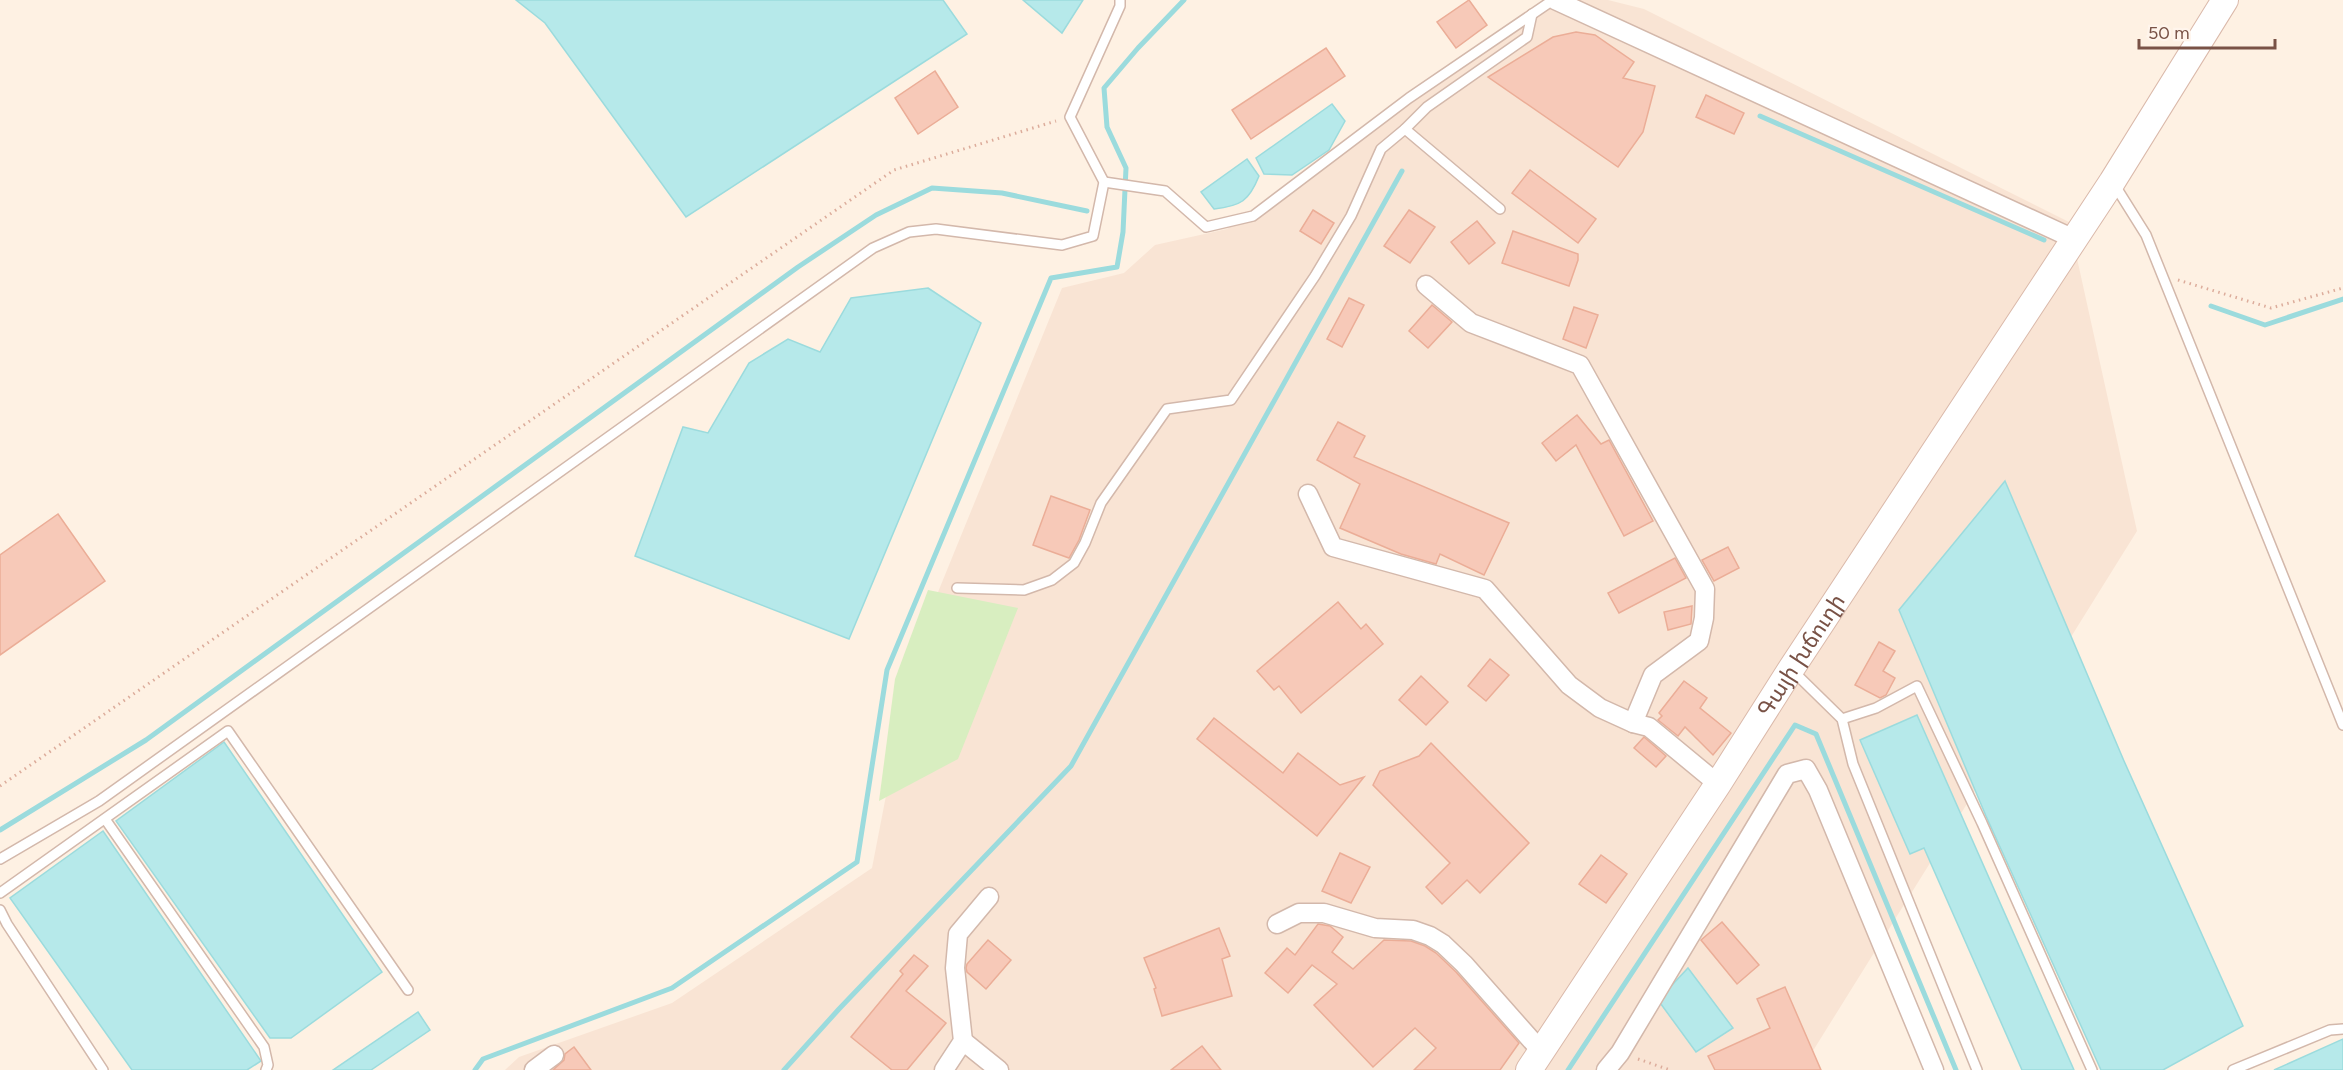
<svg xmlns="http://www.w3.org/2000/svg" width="2343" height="1070" viewBox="0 0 2343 1070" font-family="Figtree,'Noto Sans Armenian',sans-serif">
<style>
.residential{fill:#f9e4d4}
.green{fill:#d8eec0}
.water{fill:#b6e9ea;stroke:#9bdbdd;stroke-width:1.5}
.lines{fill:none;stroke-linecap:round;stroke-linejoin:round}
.stream{stroke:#9bdbdd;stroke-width:5}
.building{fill:#f7c9b8;stroke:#ebad97;stroke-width:1.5}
.lane-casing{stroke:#d3b8ab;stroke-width:12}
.street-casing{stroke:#d3b8ab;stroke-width:21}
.secondary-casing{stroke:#dab9aa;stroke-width:28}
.path{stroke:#dcac9b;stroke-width:3;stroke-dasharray:1.5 4.5;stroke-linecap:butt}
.lane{stroke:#fff;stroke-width:9}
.street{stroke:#fff;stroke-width:18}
.secondary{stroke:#fff;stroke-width:26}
.labels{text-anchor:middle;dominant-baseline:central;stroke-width:4.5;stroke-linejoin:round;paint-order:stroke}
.street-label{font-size:22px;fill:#795246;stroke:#fff5ec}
</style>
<rect width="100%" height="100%" fill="#fef1e3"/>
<!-- residential -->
<polygon class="residential" points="1546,0 1608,0 1644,9 2069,222 2137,531 1801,1070 505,1070 519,1057 672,1003 872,868 914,651 1062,288 1124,273 1155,245 1227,229"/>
<!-- green -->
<polygon class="green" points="928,590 1018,608 958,759 879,801 895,679"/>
<!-- water -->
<g class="water">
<polygon points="516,0 943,0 967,34 686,217 545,23"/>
<polygon points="1023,0 1083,0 1062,33"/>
<polygon points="1332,104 1345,121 1329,150 1292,175 1264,174 1256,158"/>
<path d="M1247 159 1259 176C1249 201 1241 206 1214 209L1201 192Z"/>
<polygon points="928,288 981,323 849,639 635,556 683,427 708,433 749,363 788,339 820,352 851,298"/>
<polygon points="2005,481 2124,761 2243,1026 2163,1070 2101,1070 1986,816 1899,610"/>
<polygon points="1917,715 2074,1070 2022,1070 1924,848 1910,854 1860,740"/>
<polygon points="224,742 382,972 291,1038 270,1038 116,821"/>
<polygon points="103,831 261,1061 247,1070 132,1070 10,898"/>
<polygon points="1688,968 1733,1028 1696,1052 1658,1000"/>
<polygon points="418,1012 430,1030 371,1070 333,1070"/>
<polygon points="2343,1039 2343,1070 2274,1070"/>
</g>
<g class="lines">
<!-- stream -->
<g class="stream">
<polyline points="1760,116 2044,240"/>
<polyline points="2211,306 2265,325 2343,299"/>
<polyline points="0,830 146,740 798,267 876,215 932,188 1002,193 1087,211"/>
<polyline points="475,1070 483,1059 672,988 857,862 887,670 1051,278 1117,267 1123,232 1126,168 1107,127 1104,88 1138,48 1184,0"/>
<polyline points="784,1070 839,1009 1071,766 1402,171"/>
<polyline points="1568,1070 1795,725 1816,734 1956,1070"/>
</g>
</g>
<!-- building -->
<g class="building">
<polygon points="1469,0 1487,25 1456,48 1437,22"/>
<polygon points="1576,32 1595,35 1634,62 1623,78 1655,86 1643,132 1618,167 1488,77 1553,37"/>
<polygon points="1326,48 1345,76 1251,139 1232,110"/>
<polygon points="935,71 958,107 918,134 895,98"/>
<polygon points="1706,95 1744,113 1734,134 1696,117"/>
<polygon points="1530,170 1596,219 1578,243 1512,193"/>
<polygon points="1313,210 1334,223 1321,244 1300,231"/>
<polygon points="1409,210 1435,227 1410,263 1384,246"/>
<polygon points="1477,221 1495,243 1469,264 1451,242"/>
<polygon points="1513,231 1578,254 1578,260 1569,286 1502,263"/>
<polygon points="1349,298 1364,305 1342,347 1327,339"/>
<polygon points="1432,305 1452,322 1428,348 1409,331"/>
<polygon points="1574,307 1598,315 1586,348 1563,339"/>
<polygon points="1577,415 1601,444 1609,440 1653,521 1624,536 1576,445 1556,461 1542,443"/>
<polygon points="1338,422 1365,436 1354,457 1509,523 1484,575 1440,554 1436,564 1401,554 1340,528 1360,484 1317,460"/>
<polygon points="1051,496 1090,510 1079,540 1069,558 1033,545"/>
<polygon points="58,514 105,581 0,655 0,555"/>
<polygon points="1728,547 1739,568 1714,581 1702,560"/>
<polygon points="1675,558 1686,578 1619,613 1608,593"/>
<polygon points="1338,602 1361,629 1366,624 1383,644 1301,713 1279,686 1274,690 1257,671"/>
<polygon points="1692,606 1691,624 1668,630 1664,612"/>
<polygon points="1879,642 1895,651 1883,671 1895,678 1886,695 1880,698 1855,685"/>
<polygon points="1490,659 1509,675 1486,701 1468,686"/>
<polygon points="1421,676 1448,702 1426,725 1399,700"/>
<polygon points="1684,681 1707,698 1700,708 1731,733 1713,755 1685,727 1678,736 1658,720 1662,716 1659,713"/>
<polygon points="1214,718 1283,773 1298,753 1340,785 1364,777 1317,836 1197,739"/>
<polygon points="1644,737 1666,756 1656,767 1634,748"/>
<polygon points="1431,743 1529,843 1480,893 1467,880 1442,904 1426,887 1450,863 1373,785 1380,771 1419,756"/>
<polygon points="1340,853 1370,867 1351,903 1322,891"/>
<polygon points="1601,855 1627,874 1606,903 1579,884"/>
<polygon points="1722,922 1759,965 1737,984 1701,940"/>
<polygon points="1318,924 1330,926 1343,937 1332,952 1353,969 1384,940 1411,941 1425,946 1436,953 1456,972 1519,1043 1500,1070 1414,1070 1436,1048 1415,1028 1373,1067 1314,1005 1337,984 1312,965 1288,993 1265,973 1287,948 1295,955"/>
<polygon points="1219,928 1230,956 1222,959 1232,996 1162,1016 1154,989 1156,988 1144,958"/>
<polygon points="988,940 1011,960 986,989 967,972 966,968 967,964"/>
<polygon points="914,955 928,966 906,991 946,1023 907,1070 892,1070 851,1037 903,974 900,971"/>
<polygon points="1785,987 1821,1070 1715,1070 1708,1056 1770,1028 1757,999"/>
<polygon points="1202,1046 1221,1070 1171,1070"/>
<polygon points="574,1047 591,1070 553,1070 564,1060 565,1054"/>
</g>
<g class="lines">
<!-- lane casing -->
<g class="lane-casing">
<g id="lane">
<polyline points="1104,182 1165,191 1206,227 1253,216 1409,98 1553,0"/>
<polyline points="2114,184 2146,235 2343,725"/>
<polyline points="1500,209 1405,129 1427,107 1527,37 1532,14"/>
<polyline points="957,588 1024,590 1052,580 1074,563 1085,543 1101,503 1167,409 1231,400 1315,276 1351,216 1381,149 1405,129"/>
<polyline points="1793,671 1842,719 1853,764 1977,1070"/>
<polyline points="1842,719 1876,708 1917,686 1982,823 2092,1070"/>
<polyline points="105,819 264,1047 268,1065 266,1070"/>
<polyline points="0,859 99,801 873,248 909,232 936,229 1062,245 1093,236 1104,182 1070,117 1120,6 1120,0"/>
<polyline points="0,893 228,731 408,990"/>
<polyline points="0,910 7,924 103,1070"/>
<polyline points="2233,1070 2330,1030 2343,1029"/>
</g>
</g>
<!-- street casing -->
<g class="street-casing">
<g id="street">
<polyline points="1555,0 2074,239"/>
<polyline points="1426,285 1471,323 1580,365 1705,589 1704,618 1699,641 1653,675 1633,723"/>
<polyline points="1308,494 1333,547 1485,589 1569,685 1600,708 1633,723 1649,727 1718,784"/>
<polyline points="1277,924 1299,913 1324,913 1375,928 1413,930 1430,936 1443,944 1464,964 1541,1051"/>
<polyline points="963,1041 999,1070"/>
<polyline points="534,1070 554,1055"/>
<polyline points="944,1070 963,1041 955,968 958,934 989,897"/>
<polyline points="1606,1070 1620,1053 1787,774 1806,769 1818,790 1934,1070"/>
</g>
</g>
<!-- secondary casing -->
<g class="secondary-casing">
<g id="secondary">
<path id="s1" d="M1529 1070 1718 784 1791 669 2112 182 2225 0"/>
</g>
</g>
<!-- path -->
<g class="path">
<polyline points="2178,280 2271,308 2343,288"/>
<polyline points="0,786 894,170 1056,121"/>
<polyline points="1638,1059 1670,1070"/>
</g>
<!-- lane -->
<use href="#lane" class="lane"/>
<!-- street -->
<use href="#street" class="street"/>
<!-- secondary -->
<use href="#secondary" class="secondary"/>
</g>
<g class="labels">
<!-- street labels -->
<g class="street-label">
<text stroke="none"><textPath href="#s1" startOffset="496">Գայի խճուղի</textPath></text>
</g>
</g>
<!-- scale -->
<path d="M2139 39v9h136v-9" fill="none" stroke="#795246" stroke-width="3"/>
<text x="2148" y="39" font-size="18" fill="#795246" stroke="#fff5ec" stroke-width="4.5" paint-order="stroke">50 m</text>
</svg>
